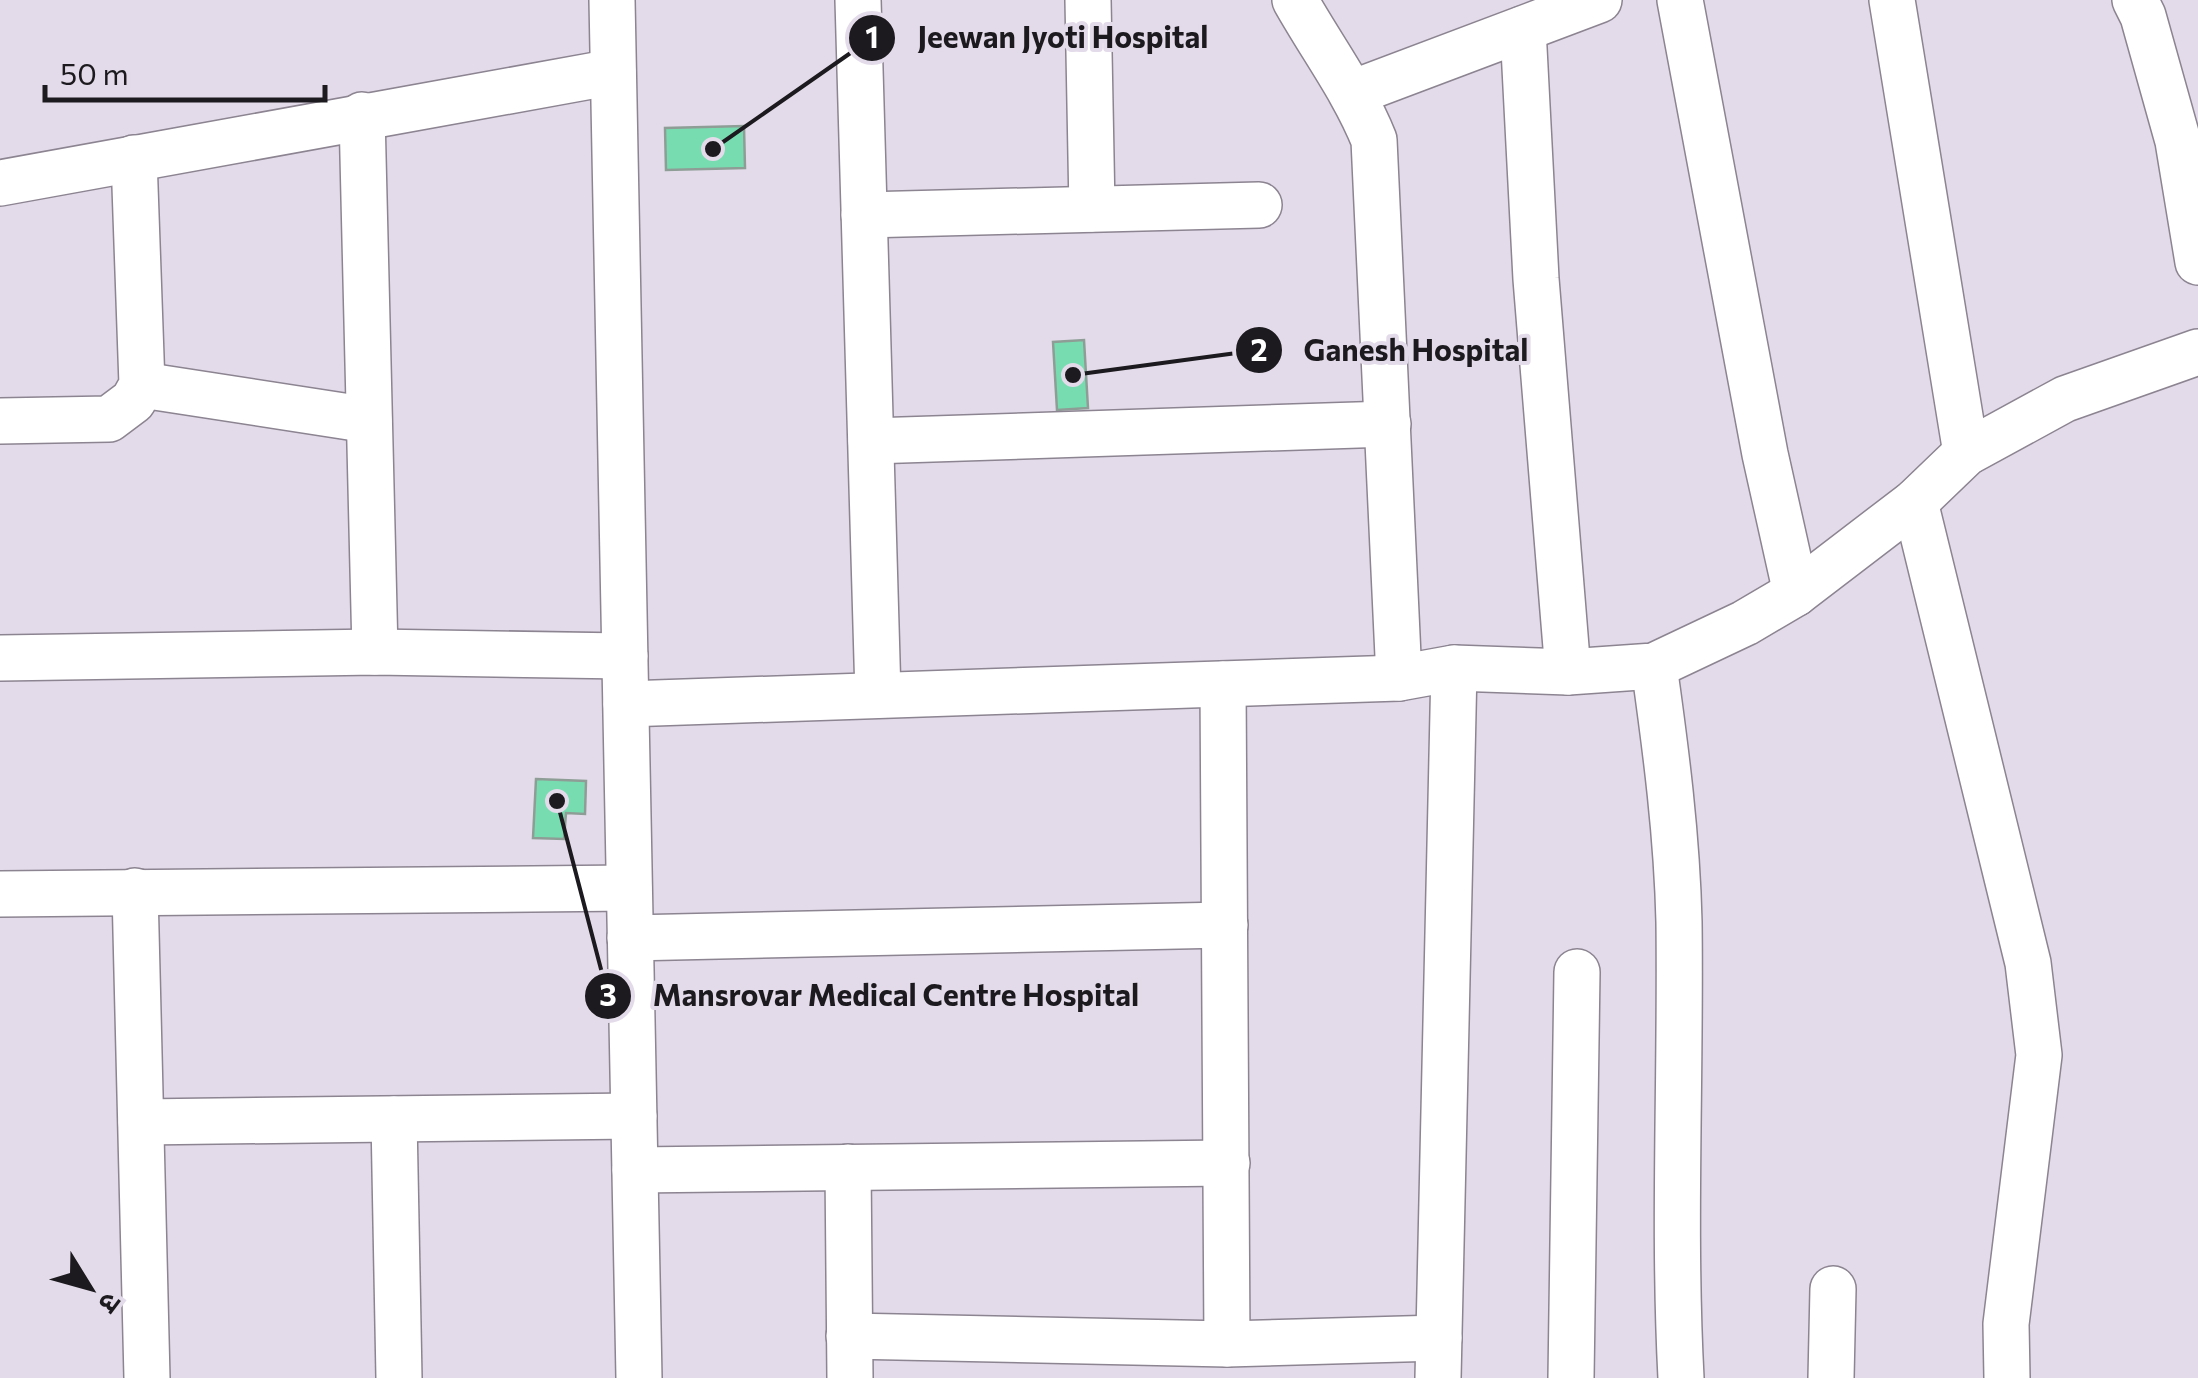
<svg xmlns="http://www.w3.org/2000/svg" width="2198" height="1378" viewBox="0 0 2198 1378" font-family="Commissioner,'Noto Sans Devanagari',sans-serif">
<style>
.building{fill:#77ddb1;stroke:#8e9e96;stroke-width:2.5}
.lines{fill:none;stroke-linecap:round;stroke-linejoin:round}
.minor-casing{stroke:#8c8491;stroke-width:48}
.minor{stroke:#fff;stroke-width:45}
.leader{fill:none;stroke:#1c1a1e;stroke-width:4}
.callout-dot{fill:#1c1a1e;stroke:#e3dbe9;stroke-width:4}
.mark-label{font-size:30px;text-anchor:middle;font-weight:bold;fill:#fff}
.callout-label{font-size:30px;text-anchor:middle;font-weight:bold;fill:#1c1a1e;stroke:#e3dbe9;stroke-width:8;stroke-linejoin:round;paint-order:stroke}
</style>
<rect width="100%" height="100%" fill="#e3dbe9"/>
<!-- building -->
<g class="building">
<polygon points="744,126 745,168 666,170 665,128"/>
<polygon points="1084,340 1088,408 1057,410 1053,342"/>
<polygon points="536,779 586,781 585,814 566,813 564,839 533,838"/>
</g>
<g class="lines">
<!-- minor casing -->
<g class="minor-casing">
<g id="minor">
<polyline points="612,0 639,1378"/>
<polyline points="858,0 878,695"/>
<polyline points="1088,0 1092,209"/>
<path d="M1295 0C1322 48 1354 90 1374 140L1399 678"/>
<polyline points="1680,0 1765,454 1796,593"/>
<polyline points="1892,0 1966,453"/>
<polyline points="2135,0 2143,16 2178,141 2198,262"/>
<polyline points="1523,29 1536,279 1568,672"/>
<polyline points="1355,92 1599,0"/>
<polyline points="362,115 375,652"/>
<polyline points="0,183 613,72"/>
<polyline points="864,215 1259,205"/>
<polyline points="142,385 369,420"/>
<polyline points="0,421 109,419 133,401 142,385 134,158"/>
<polyline points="871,441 1388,424"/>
<polyline points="1915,502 2028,963 2039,1055 2006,1324 2007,1378"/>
<polyline points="0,658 375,652 625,656"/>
<path d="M1654 666C1666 751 1677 836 1679 922 1681 1075 1673 1226 1681 1378"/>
<polyline points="1223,684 1227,1344"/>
<polyline points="626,704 1399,678 1454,668 1568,672 1654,666 1745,623 1796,593 1915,502 1966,453 2065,399 2198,352"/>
<polyline points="135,891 147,1378"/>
<polyline points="0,894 629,888"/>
<polyline points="630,938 1225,925"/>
<polyline points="394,1119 399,1378"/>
<polyline points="141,1122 634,1116"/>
<polyline points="848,1167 850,1378"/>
<polyline points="635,1170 1227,1163"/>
<polyline points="849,1336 1227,1344 1439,1338"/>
<polyline points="1438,1378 1454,668"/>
<polyline points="1571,1378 1577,972"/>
<polyline points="1831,1378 1833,1289"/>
</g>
</g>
<!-- minor -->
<use href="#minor" class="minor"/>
</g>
<!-- callouts -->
<path class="leader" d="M713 149L872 38M1073 375L1259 350M557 801L608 996"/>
<g class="callout-dot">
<circle cx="713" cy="149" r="10"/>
<circle cx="1073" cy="375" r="10"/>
<circle cx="557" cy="801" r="10"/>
<circle cx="872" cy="38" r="25"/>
<circle cx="1259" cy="350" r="25"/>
<circle cx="608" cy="996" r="25"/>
</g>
<g class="mark-label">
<text x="872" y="48">1</text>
<text x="1259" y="361">2</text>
<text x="608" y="1006">3</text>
</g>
<g class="callout-label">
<text x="1063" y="48">Jeewan Jyoti Hospital</text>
<text x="1416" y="361">Ganesh Hospital</text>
<text x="896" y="1006">Mansrovar Medical Centre Hospital</text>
</g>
<!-- north arrow -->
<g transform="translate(90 1288) rotate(127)" stroke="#e3dbe9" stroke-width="8" paint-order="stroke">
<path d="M0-8L18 38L0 25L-18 38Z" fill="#1c1a1e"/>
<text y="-15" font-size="28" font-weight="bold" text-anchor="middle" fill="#1c1a1e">उ</text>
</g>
<!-- scale -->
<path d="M45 85v15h280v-15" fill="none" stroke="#1c1a1e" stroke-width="5"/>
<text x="60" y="85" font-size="30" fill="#1c1a1e" stroke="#e3dbe9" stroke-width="8" paint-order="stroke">50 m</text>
</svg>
